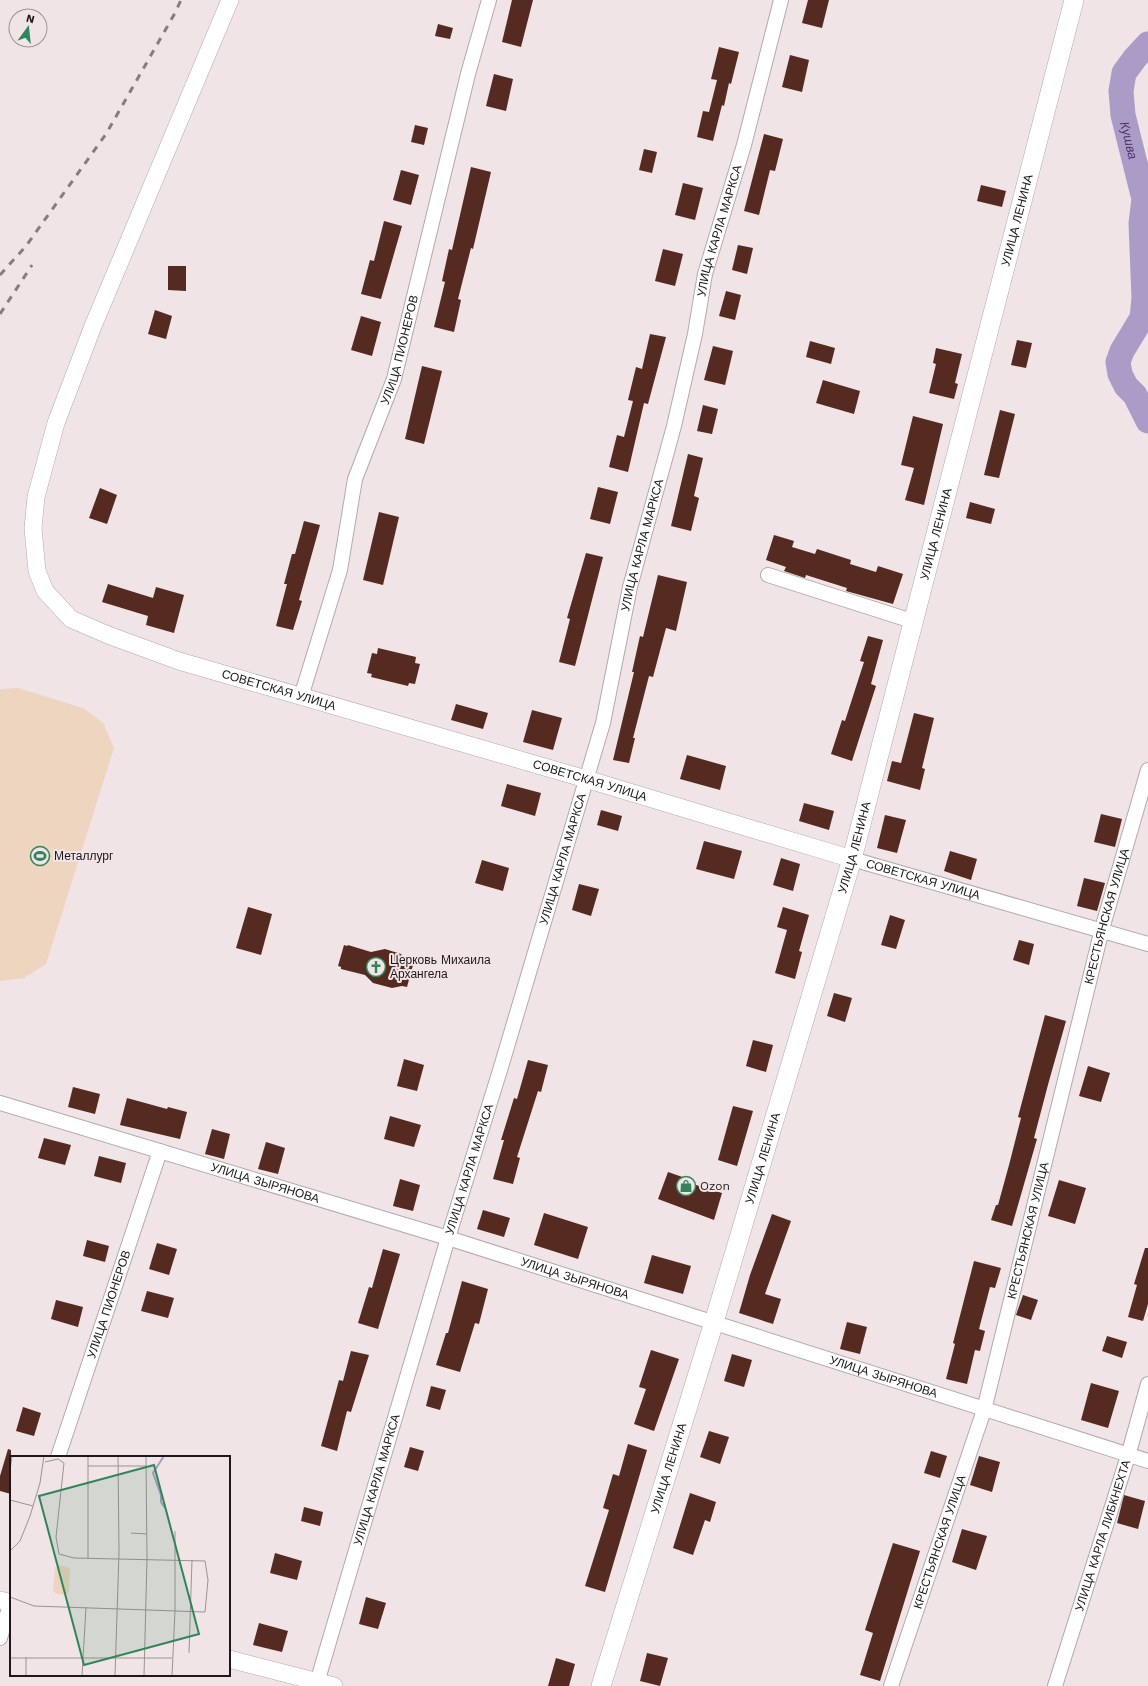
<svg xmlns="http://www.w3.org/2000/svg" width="1148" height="1686" viewBox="0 0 1148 1686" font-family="'Work Sans',sans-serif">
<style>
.grass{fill:#eed5bf}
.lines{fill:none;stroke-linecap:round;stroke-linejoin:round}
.river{stroke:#ab9bc7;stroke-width:25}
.building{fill:#552a20}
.minor-casing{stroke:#b4a8ab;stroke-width:16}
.tertiary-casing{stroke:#b4a8ab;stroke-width:18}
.secondary-casing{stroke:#b4a8ab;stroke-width:20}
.minor{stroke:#fff;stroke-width:14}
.tertiary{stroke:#fff;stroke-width:17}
.secondary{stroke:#fff;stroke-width:19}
.rail{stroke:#857d7f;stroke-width:3;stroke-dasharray:7 7;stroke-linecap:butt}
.labels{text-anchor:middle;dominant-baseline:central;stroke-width:4;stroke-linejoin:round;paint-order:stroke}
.street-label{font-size:12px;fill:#1d191a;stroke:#f1e4e7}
.poi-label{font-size:12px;fill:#1d191a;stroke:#f1e4e7;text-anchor:start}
.water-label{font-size:13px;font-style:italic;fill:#4c346d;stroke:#f1e4e7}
.inset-river{fill:none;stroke:#ab9bc7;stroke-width:2}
.inset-road{fill:none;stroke:#9c9395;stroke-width:1}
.view{fill:#30865a;fill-opacity:0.15;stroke:#30865a;stroke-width:2}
.inset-edge{fill:none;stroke:#1d191a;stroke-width:2}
</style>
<rect width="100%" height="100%" fill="#f1e4e7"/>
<!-- grass -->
<polygon class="grass" points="18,688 83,708 103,723 114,748 46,964 24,978 0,981 0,689"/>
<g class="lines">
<!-- river -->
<path class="river" id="s1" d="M1148 44 1135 58 1124 73 1121 91 1123 115 1144 199 1141 223 1144 298 1142 318 1122 351 1118 362 1120 374 1126 386 1135 395 1148 421"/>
</g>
<!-- building -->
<g class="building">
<polygon points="512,0 533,0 521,47 502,42"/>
<polygon points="808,0 829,0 822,28 802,23"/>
<polygon points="438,24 453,28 450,39 435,36"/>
<polygon points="719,47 739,52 731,84 729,83 724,106 722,105 713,141 697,137 703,111 709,112 717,80 711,79"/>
<polygon points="790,55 809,60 802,92 782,87"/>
<polygon points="494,74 513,79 506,111 486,106"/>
<polygon points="415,125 428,128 424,145 411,142"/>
<polygon points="764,134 783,139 775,171 770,170 759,215 744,211"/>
<polygon points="644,149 657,152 652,173 639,170"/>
<polygon points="471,167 491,172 473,249 471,248 458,299 461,300 454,332 434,327 445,282 442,281 449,249 452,250"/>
<polygon points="401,170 419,175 411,205 393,200"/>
<polygon points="683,183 703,188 695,220 675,215"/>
<polygon points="981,185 1006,191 1002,207 977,201"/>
<polygon points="384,221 402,226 381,299 361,294 370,260 374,261"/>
<polygon points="738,245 753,248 747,274 732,270"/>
<polygon points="663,249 683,254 675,286 655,281"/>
<polygon points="168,266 186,266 186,291 168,290"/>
<polygon points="726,291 741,295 735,320 719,316"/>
<polygon points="155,310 172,316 166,339 148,334"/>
<polygon points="361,316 381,322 372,356 351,350"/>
<polygon points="650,334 666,337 648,404 644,403 628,472 609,467 617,435 624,437 633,401 628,400 636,367 642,369"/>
<polygon points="1017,340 1032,343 1026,368 1011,365"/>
<polygon points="810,341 835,348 831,364 806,357"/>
<polygon points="713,346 733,351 725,385 704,380"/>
<polygon points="936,348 962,354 955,383 958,384 954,399 929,393 936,364 933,363"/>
<polygon points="422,366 442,371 424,444 405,439"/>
<polygon points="823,380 860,391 854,414 816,403"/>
<polygon points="703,405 718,409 712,434 697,431"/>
<polygon points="1000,410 1015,414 999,478 984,475"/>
<polygon points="913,416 943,424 924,505 905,500 914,468 901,465"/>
<polygon points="688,454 703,458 694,496 699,498 691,531 671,526"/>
<polygon points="598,487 618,492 610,524 590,519"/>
<polygon points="100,488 117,495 107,524 89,518"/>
<polygon points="970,502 995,509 991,524 966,518"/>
<polygon points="379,512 399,517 383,585 363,580"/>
<polygon points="304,521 320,525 299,600 302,601 293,630 276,626 287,584 284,584 292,554 295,554"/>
<polygon points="774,535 794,541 792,547 815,554 817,549 851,560 850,564 876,572 878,566 903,574 893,604 846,591 847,588 806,575 805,578 784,571 786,567 766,560"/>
<polygon points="586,553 603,557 575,666 559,662 570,619 567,618"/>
<polygon points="658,575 687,582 676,631 666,628 653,677 649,676 633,738 635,738 629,763 613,760 634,672 632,672 640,636 643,637"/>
<polygon points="108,584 153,598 156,587 184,595 174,633 146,625 148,616 102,602"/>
<polygon points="868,636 883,640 871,684 876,686 852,761 831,754 842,720 845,721 864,662 860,661"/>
<polygon points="378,648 416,657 415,663 420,664 415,684 409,683 408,686 371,677 372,674 367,673 372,653 377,654"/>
<polygon points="456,704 488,713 483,729 451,720"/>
<polygon points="532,710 562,718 553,750 523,742"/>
<polygon points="914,713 934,718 922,768 925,769 920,790 887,781 892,761 901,763"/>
<polygon points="687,755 726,766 720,790 680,779"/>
<polygon points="507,784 541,793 535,816 501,806"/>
<polygon points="804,803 834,811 829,830 799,821"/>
<polygon points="601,810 622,816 618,831 597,825"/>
<polygon points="1101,814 1122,819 1115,847 1094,842"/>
<polygon points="885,815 906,820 897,853 877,848"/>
<polygon points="704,841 742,851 734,879 696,869"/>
<polygon points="950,851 977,859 971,880 944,871"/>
<polygon points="781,858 800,864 793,891 773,885"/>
<polygon points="482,860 509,868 503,891 475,883"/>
<polygon points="1084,878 1105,883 1097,911 1077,906"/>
<polygon points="579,884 599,889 591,916 572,910"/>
<polygon points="248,907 272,914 261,955 236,948"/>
<polygon points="783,907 809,915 799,951 802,952 795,979 775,973 787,930 777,927"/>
<polygon points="890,915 905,920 896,949 881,945"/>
<polygon points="1019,940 1034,944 1029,965 1013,960"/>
<polygon points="344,945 347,946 348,945 371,952 385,949 401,954 408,964 413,965 407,987 402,986 392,988 373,983 365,975 341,969 341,967 338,966"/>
<polygon points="834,993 852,998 845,1022 827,1016"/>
<polygon points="1045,1015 1066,1021 1049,1081 1034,1138 1037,1139 1012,1226 991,1220 996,1205 998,1205 1009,1165 1021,1118 1018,1117"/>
<polygon points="753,1040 773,1045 766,1072 746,1066"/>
<polygon points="404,1059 424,1065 417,1091 397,1086"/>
<polygon points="528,1060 548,1065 541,1092 538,1091 517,1157 520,1158 513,1184 493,1179 504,1140 501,1140 514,1098 517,1099"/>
<polygon points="1088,1066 1110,1073 1101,1102 1079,1096"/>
<polygon points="73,1087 100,1094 95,1114 68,1107"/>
<polygon points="127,1098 167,1109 168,1107 187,1112 180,1139 120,1125"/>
<polygon points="733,1106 753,1111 737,1166 718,1160"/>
<polygon points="390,1116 421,1125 414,1147 384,1139"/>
<polygon points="212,1129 230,1134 224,1159 205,1154"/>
<polygon points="44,1138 71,1145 65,1165 38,1158"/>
<polygon points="266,1142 285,1148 278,1174 258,1169"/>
<polygon points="99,1156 126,1163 121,1183 94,1176"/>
<polygon points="668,1172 694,1181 693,1184 722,1193 714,1220 658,1199"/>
<polygon points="400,1179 420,1185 413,1211 393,1206"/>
<polygon points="1059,1180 1086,1188 1075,1224 1048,1216"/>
<polygon points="483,1210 510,1218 504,1237 477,1229"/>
<polygon points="544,1213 588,1227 578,1259 534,1245"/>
<polygon points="772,1214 791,1221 765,1294 781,1299 773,1324 739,1313 750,1275"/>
<polygon points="87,1240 109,1246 105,1262 83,1256"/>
<polygon points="157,1243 177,1249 169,1275 149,1269"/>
<polygon points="1145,1248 1148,1248 1148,1304 1143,1321 1128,1317 1137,1285 1134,1284"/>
<polygon points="383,1249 400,1254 378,1329 358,1323 369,1287 372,1288"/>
<polygon points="652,1255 691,1266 683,1294 644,1283"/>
<polygon points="974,1261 1001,1268 995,1288 990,1287 979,1329 985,1331 980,1351 975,1350 967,1384 946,1379 955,1344 953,1343"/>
<polygon points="462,1281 488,1289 479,1324 475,1323 460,1372 436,1365 446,1333 448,1333"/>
<polygon points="147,1291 174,1298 168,1318 141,1311"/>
<polygon points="1023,1295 1038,1300 1031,1320 1016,1315"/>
<polygon points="56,1300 83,1307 78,1327 51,1319"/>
<polygon points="847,1322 867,1327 860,1354 840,1349"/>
<polygon points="1107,1336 1127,1342 1122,1358 1102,1351"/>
<polygon points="651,1350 679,1359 654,1431 634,1424 646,1389 639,1387"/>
<polygon points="351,1351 369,1355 351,1412 347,1411 337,1451 321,1446 339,1380 343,1381"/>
<polygon points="732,1354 752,1360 744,1387 724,1381"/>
<polygon points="1091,1383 1119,1391 1108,1428 1081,1420"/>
<polygon points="431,1386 446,1390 440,1410 426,1406"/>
<polygon points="23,1407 41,1413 34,1436 16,1431"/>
<polygon points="709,1431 729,1437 720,1464 700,1457"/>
<polygon points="628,1444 647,1450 605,1592 585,1586 609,1510 603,1508 613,1474 619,1476"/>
<polygon points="410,1447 424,1451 418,1471 404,1467"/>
<polygon points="8,1449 11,1450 11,1494 0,1491 0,1476"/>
<polygon points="931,1451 947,1456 940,1478 924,1473"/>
<polygon points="979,1456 1000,1462 992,1492 970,1485"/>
<polygon points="690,1493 716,1502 710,1522 705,1520 693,1555 673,1548"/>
<polygon points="1124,1495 1145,1501 1138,1529 1117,1523"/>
<polygon points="304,1507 323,1512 320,1526 301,1521"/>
<polygon points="962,1529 987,1536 976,1570 952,1562"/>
<polygon points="893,1543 920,1551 880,1681 860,1675 873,1633 865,1630"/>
<polygon points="275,1553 302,1561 297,1580 270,1573"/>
<polygon points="366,1597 386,1603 378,1629 359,1624"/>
<polygon points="259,1623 288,1631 282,1652 253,1645"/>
<polygon points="647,1653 668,1658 660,1686 640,1681"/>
<polygon points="556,1658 575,1664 569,1686 548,1686"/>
</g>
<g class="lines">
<!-- minor casing -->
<g class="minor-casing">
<g id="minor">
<polyline points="768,575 912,621"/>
<path id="s2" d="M301 697 340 570 355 479 394 379 468 74 489 0"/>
<path id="s3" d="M852 859 1148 944"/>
<path id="s4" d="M0 1103 448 1238 1148 1461"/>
<path id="s5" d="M58 1457 160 1151"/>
<polyline points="0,1638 11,1601"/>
<path id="s6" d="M316 1686 448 1238 501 1067 603 723 630 587 674 426 695 334 705 274 744 145 781 0"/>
<path id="s7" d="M891 1686 984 1410 1102 929 1148 770"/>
<path id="s8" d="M1055 1686 1128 1456 1148 1384"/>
</g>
</g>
<!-- tertiary casing -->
<g class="tertiary-casing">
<g id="tertiary">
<path id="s9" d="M230 0 93 326 56 423 36 497 33 528 37 571 45 591 71 619 108 635 179 661 586 779 852 859"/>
<polyline points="0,1600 11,1603"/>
<polyline points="229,1659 334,1686"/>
</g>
</g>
<!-- secondary casing -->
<g class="secondary-casing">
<g id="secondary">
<path id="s10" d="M601 1686 714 1322 852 859 1074 0"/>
</g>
</g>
<!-- minor -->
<use href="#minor" class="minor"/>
<!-- tertiary -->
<use href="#tertiary" class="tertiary"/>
<!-- secondary -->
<use href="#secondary" class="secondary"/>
<!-- rail -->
<g class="rail">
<polyline points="0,275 26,246 106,134 175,13 181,0"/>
<polyline points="0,314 32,265"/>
</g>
</g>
<!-- icons -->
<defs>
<g id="stadium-ring" transform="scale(1)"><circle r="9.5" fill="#f1e4e7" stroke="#30865a" stroke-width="1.5"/><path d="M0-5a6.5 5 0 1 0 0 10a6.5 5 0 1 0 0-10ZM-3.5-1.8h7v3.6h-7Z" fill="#30865a"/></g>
<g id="church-ring" transform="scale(1)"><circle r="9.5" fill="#f1e4e7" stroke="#30865a" stroke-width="1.5"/><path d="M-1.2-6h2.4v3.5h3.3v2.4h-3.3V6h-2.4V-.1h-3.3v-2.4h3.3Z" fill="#30865a"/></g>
<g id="shop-ring" transform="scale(1)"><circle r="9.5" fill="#f1e4e7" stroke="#30865a" stroke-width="1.5"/><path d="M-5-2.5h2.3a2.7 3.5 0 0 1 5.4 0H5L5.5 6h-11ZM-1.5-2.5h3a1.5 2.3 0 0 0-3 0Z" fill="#30865a"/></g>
</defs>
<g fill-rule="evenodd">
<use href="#stadium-ring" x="40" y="856"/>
<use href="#church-ring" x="376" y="967"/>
<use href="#shop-ring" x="686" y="1186"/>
</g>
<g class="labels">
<!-- street labels -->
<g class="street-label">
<text stroke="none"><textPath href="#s10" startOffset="1524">УЛИЦА ЛЕНИНА</textPath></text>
<text stroke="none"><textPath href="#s6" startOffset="1511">УЛИЦА КАРЛА МАРКСА</textPath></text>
<text stroke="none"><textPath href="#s2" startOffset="362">УЛИЦА ПИОНЕРОВ</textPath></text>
<text stroke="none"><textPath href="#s10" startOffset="1200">УЛИЦА ЛЕНИНА</textPath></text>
<text stroke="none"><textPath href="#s6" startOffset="1187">УЛИЦА КАРЛА МАРКСА</textPath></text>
<text stroke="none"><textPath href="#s9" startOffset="888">СОВЕТСКАЯ УЛИЦА</textPath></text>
<text stroke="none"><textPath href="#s9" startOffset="1212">СОВЕТСКАЯ УЛИЦА</textPath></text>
<text stroke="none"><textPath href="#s10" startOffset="876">УЛИЦА ЛЕНИНА</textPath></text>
<text stroke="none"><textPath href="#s6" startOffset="863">УЛИЦА КАРЛА МАРКСА</textPath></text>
<text stroke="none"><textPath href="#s3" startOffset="74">СОВЕТСКАЯ УЛИЦА</textPath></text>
<text stroke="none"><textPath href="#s7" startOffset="800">КРЕСТЬЯНСКАЯ УЛИЦА</textPath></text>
<text stroke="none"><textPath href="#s10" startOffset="552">УЛИЦА ЛЕНИНА</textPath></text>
<text stroke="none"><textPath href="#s6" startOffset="539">УЛИЦА КАРЛА МАРКСА</textPath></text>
<text stroke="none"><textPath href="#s4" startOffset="277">УЛИЦА ЗЫРЯНОВА</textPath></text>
<text stroke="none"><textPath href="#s7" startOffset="476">КРЕСТЬЯНСКАЯ УЛИЦА</textPath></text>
<text stroke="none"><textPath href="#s4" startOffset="601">УЛИЦА ЗЫРЯНОВА</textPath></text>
<text stroke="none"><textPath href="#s5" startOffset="161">УЛИЦА ПИОНЕРОВ</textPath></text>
<text stroke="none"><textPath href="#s4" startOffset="925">УЛИЦА ЗЫРЯНОВА</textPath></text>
<text stroke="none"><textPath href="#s10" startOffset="228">УЛИЦА ЛЕНИНА</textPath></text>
<text stroke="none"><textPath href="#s6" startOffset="215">УЛИЦА КАРЛА МАРКСА</textPath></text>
<text stroke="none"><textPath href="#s8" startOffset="158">УЛИЦА КАРЛА ЛИБКНЕХТА</textPath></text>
<text stroke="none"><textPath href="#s7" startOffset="152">КРЕСТЬЯНСКАЯ УЛИЦА</textPath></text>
</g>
<!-- poi labels -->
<g class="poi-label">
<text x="54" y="856">Металлург</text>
<text x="390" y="960">Церковь Михаила<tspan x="390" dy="14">Архангела</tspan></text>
<text x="700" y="1186">Ozon</text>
</g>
<!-- water labels -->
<g class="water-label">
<text stroke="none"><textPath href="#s1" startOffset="106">Кушва</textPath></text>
</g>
</g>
<!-- overview -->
<g transform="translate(10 1456)">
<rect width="220" height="220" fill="#f1e4e7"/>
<path d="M49 109 60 112 59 136 55 139 47 138 43 135 45 111Z" fill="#eed5bf"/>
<path class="inset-river" d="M154 0 143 17 151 39V46L155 52"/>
<path class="inset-road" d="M78 10H136M0 15 2 0M0 44 23 50M121 77 137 78M0 95 10 85 20 60 30 27 34 0M78 102V0M0 141 24 150 195 156 198 124 195 105 64 102 49 98 46 81 54 7 48 3 35 6M179 197 182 104M16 201V220M0 202H162M72 220 76 151M105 220 109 96 108 0M134 220 137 103 136 0M162 220 165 155V75"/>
<path class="view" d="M144 9 189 178 74 209 29 40Z"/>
<rect width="220" height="220" class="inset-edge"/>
</g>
<!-- north arrow -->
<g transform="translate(28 28) rotate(15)"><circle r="19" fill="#f1e4e7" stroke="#9c9395"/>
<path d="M0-3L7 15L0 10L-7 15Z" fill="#30865a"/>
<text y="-6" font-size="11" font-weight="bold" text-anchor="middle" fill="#1d191a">N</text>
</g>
</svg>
